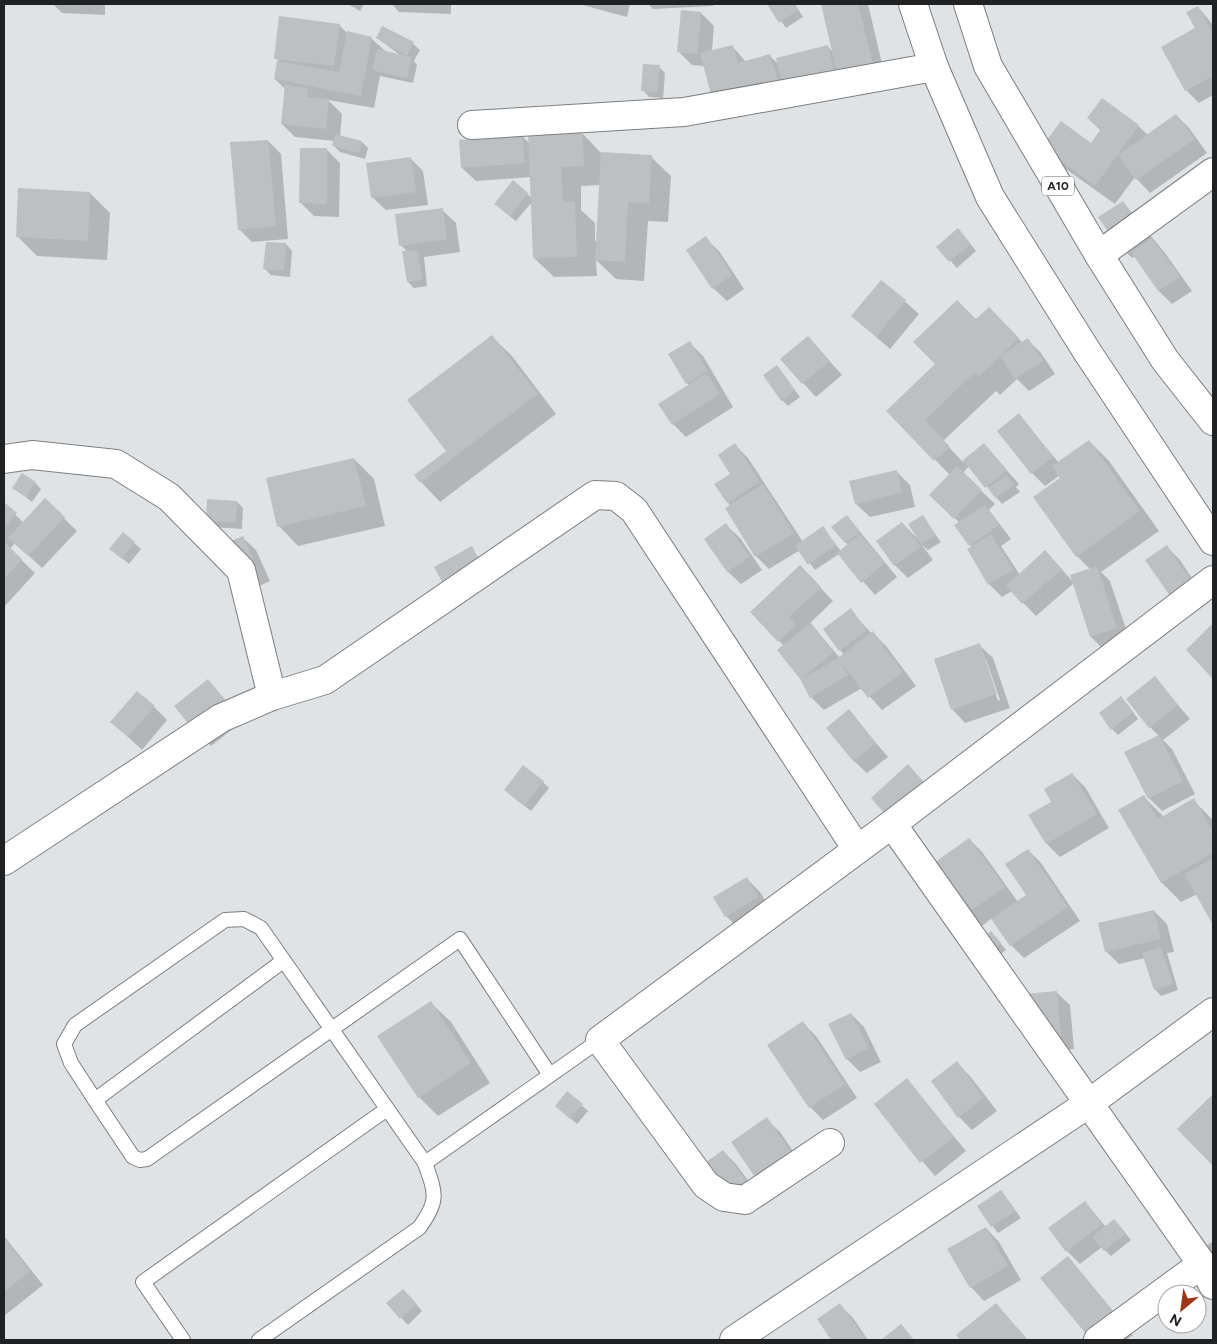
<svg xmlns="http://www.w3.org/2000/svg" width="1217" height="1344" viewBox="0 0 1217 1344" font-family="Figtree,sans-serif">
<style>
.shadow{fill:#0003;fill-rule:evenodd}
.building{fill:#bdc0c3}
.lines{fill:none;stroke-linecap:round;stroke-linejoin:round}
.service-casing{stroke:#7c7f81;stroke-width:16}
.minor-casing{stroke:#7c7f81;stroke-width:30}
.trunk-casing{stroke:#7c7f81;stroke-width:30}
.service{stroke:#fff;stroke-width:14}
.minor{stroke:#fff;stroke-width:28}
.trunk{stroke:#fff;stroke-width:28}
.labels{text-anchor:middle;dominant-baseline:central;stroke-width:4;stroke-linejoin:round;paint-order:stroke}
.shield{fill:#fff;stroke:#636464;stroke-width:1}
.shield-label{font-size:12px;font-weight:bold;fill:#202122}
</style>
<rect width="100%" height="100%" fill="#e0e3e5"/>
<!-- shadow -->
<g class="shadow">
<polygon points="53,4 105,4 105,15 62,13"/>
<polygon points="348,4 364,4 360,11"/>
<polygon points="392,4 451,4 451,14 399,12"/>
<polygon points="579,4 630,4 627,17"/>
<polygon points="648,4 713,4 713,6 653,9"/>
<polygon points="769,4 795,4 803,17 786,28"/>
<polygon points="822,4 868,4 885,77 797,97 704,66 692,65 678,51 701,13 714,26 712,51 732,46 746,62 770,56 779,65 828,47 834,53"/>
<polygon points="1198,7 1213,25 1213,95 1199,103 1186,90 1197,29"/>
<polygon points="339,25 347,33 371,38 385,51 403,57 377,38 382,28 413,44 420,50 414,61 417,65 413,83 380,76 374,108 328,100 342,114 340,136 362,142 368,148 365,159 340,152 334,146 335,141 295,137 282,124 285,89 275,79 279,61 276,58"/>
<polygon points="659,67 665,73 663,98 649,97 643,90"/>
<polygon points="1176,115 1189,128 1207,153 1150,193 1135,177 1115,204 1063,167 1043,147 1092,145 1101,131 1088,118 1138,126 1148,135"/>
<path d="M581 132 601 153 651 157 671 176 668 222 648 221 644 281 616 279 596 260 597 276 554 277 534 258 532 202 516 221 502 210 527 194 532 198 531 177 476 181 462 168 522 136 530 144ZM600 185 597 241H595V223L581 210V186Z"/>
<polygon points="268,141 281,154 288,239 252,242 239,229"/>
<polygon points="327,150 340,163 339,217 314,216 301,203"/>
<polygon points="410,158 423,171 428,205 386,210 372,197"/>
<polygon points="90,193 110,213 107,260 37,256 17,236"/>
<polygon points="1123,202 1165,253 1192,291 1172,304 1159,291 1135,256 1132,258 1119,245"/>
<polygon points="442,210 456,223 460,252 424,257 427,286 414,288 408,282 408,252 401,245"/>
<polygon points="964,236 976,251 957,268 938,247"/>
<polygon points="705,238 719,251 744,289 727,301 713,288"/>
<polygon points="286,244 292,251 290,277 271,275 265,269"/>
<polygon points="882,281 919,314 890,349 852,316"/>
<polygon points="976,321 1008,328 1023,343 1028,340 1041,353 1055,374 1029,391 1017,379 1000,395 996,391 943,441 963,462 984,445 1019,484 1016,487 1020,492 1002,504 969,466 963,473 995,504 989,510 1011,539 1001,546 1020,575 1058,565 1073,582 1091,570 1077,556 1062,478 1060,475 1045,486 1032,473 1019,415 1059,463 1089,441 1109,461 1159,531 1101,572 1110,581 1130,641 1104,650 1091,637 1074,583 1036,616 1012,591 1002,597 989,584 960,523 943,508 950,475 888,411 937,364"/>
<polygon points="492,337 512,356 556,414 440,502 421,482 448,451"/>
<polygon points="808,337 842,375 816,397 782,360"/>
<polygon points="690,343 703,356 733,407 686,437 673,424 689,385 687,383"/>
<polygon points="777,367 800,397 788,406 782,400"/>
<polygon points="735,445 748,458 803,542 823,528 841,551 848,545 833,527 853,523 897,577 875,595 839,554 815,570 800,550 769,569 756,556 728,502"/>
<polygon points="354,459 374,479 385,526 298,546 279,526"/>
<polygon points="896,471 910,485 915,507 870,517 856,504 851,482"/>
<polygon points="35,483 41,489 32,502 14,488"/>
<polygon points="45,500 77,531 42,568 15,543 10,549 35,573 4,607 4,504 24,523"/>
<polygon points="237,502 243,508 242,529 213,527 207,521"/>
<polygon points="922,517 941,542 928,550 922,545 933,560 908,578 895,565 877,541 902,523 918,539"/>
<polygon points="726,525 740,538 762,570 741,584 727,571"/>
<polygon points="242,537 256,550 270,581 244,593"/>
<polygon points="134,543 141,549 129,564 111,549"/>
<polygon points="1167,547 1180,560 1208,603 1189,616 1176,603"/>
<polygon points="813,580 833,601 810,623 840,658 844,655 824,629 850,610 872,634 873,633 886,646 916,686 882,710 862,688 824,710 811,697 784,646 752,612"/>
<polygon points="1213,625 1213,677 1187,650"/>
<path d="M979 645 993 658 1010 708 965 723 952 709ZM984 659H986L1000 700 998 701Z"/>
<polygon points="1155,678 1190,719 1163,740 1172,749 1195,794 1162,811 1149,798 1159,736 1150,727"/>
<polygon points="208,680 243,721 211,746 198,733"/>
<polygon points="1127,704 1138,719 1118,735 1112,729"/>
<polygon points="154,707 167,720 142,750 112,722"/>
<polygon points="849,711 888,757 867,773 853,760"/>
<polygon points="1072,774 1085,787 1109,828 1060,857 1047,844 1030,816 1052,802"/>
<polygon points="543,782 549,788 531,811 512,796"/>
<polygon points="1144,797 1164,817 1193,800 1213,820 1213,923 1197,894 1181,902 1162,883"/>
<polygon points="969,839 982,852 1018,902 1028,895 1028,850 1041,863 1080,921 1024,958 1011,945 992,918 974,932 960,918"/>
<polygon points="746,878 760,892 771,910 739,929 726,916"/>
<polygon points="1154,911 1167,924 1174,952 1167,953 1178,990 1161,996 1155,989 1145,958 1119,964 1106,951"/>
<polygon points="997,939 1006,950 991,962"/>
<polygon points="1056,992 1070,1005 1074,1049 1065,1050 1055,1063"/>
<polygon points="431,1003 451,1022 490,1083 438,1116 419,1097"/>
<polygon points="851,1014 864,1027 881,1062 860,1072 847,1059"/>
<polygon points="803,1023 816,1036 857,1098 823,1120 810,1107"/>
<polygon points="957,1063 970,1076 997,1111 972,1130 959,1117"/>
<polygon points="907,1080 966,1151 935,1176 875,1105"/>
<polygon points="567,1093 588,1111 577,1124 563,1112"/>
<polygon points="1213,1096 1213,1164 1179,1129"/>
<polygon points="766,1119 780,1132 805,1169 771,1192"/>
<polygon points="723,1151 736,1164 760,1197 740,1211"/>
<polygon points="1001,1191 1021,1218 998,1233 978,1206"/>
<polygon points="1085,1202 1106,1227 1120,1227 1131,1240 1111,1256 1102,1247 1080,1264 1067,1251"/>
<polygon points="986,1228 999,1242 1021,1280 984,1301 971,1287"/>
<polygon points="4,1236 43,1285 4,1316"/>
<polygon points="1213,1241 1213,1290 1189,1260"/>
<polygon points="1068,1257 1133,1335 1126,1340 1093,1340"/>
<polygon points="409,1296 422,1311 408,1325 388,1304"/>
<polygon points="996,1304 1028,1340 962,1340 958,1335"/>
<polygon points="840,1305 853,1318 868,1340 833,1340 819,1320"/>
</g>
<!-- building -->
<g class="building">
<polygon points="767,4 794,4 798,10 779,23"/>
<polygon points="821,4 858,4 873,64 837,73"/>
<polygon points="1198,6 1213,34 1213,76 1185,91 1161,47 1195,28 1186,12"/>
<polygon points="681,10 701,12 698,54 677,52"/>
<polygon points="279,16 340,24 334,66 274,59"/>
<polygon points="382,26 414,42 407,56 376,38"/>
<polygon points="347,31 372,37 361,96 274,79 277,61 339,72"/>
<polygon points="733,45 738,63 770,54 779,85 713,102 700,53"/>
<polygon points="828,45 834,72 783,85 776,58"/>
<polygon points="377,49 412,57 407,78 372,70"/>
<polygon points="643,64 660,65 657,92 641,91"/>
<polygon points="285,85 308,88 307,97 329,99 326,129 281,124"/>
<polygon points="1102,98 1139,125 1095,186 1042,147 1061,121 1091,143 1101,129 1087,118"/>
<polygon points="1176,114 1195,139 1136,180 1118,155"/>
<polygon points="582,130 584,166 561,167 563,202 575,202 577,257 533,258 528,132"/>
<polygon points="335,134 362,141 359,153 332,146"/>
<polygon points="522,134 525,163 461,168 459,140"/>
<polygon points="268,140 276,226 238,230 230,142"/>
<polygon points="300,148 327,148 327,204 299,203"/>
<polygon points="601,152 652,155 649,203 628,202 625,262 595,260"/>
<polygon points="411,157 416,192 371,198 366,163"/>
<polygon points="513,180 528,193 510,216 494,204"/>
<polygon points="18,188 90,192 88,241 16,237"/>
<polygon points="1123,201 1142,229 1118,246 1098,217"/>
<polygon points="443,208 447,239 399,246 395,214"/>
<polygon points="958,228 971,244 949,262 936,247"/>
<polygon points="706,236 732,275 712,289 686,250"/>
<polygon points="1152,238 1180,277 1158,291 1131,252"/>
<polygon points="266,242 286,243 284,271 263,269"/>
<polygon points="418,250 422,280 407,282 402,251"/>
<polygon points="881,280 906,300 876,337 851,316"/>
<polygon points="957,300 976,319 989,307 1019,338 979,376 975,372 925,420 950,447 934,461 886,411 935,364 913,342"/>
<polygon points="492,335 538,394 420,483 414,475 446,451 407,400"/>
<polygon points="808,336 830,361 802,384 780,359"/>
<polygon points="1028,338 1043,361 1015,379 1000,356"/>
<polygon points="690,341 708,371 686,384 668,354"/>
<polygon points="777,365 795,390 781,401 763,375"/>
<polygon points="707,373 720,394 672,425 658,404"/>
<polygon points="1019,413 1053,457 1031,474 997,431"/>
<polygon points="1089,440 1140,511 1076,557 1033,497 1060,478 1052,466"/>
<polygon points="735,443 760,482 727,503 714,484 730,474 718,455"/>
<polygon points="984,443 1007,470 985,488 963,460"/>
<polygon points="354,458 366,506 277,527 266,478"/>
<polygon points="957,466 982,490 954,519 929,495"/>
<polygon points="897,470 902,493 855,504 849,481"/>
<polygon points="22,473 36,482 26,497 12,488"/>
<polygon points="1007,475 1014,485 995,498 988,488"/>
<polygon points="763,484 794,533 755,557 725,508"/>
<polygon points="45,498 65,517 28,556 8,538"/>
<polygon points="207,499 237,501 236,523 206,521"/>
<polygon points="4,502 17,513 4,528"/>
<polygon points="985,505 999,525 969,546 954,525"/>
<polygon points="847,515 860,532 845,543 831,527"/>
<polygon points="923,515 936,535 921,544 908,524"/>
<polygon points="902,522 921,547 894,566 876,541"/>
<polygon points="726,523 750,557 727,572 704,539"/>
<polygon points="823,526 836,545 808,565 795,546"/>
<polygon points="123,532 135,542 122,559 109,549"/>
<polygon points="860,534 885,563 861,583 837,553"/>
<polygon points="991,534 1013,570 988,585 967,549"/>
<polygon points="243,536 257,568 230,580 215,548"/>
<polygon points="4,542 22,559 4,579"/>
<polygon points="1167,545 1196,589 1175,603 1145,560"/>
<polygon points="472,546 483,567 445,587 434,567"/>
<polygon points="1045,550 1062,569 1022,604 1006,586"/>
<polygon points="800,565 821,587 789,617 796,625 778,642 750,612"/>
<polygon points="1097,566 1117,628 1090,637 1070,575"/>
<polygon points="851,608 867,631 839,651 823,629"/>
<polygon points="811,623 834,652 801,679 838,658 873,631 903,672 868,698 839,660 848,675 810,698 800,679 777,650"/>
<polygon points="1213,623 1213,679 1186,650"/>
<polygon points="980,643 997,694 951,710 934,659"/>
<polygon points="1155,676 1178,705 1149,728 1126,699"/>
<polygon points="208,679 231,707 197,734 174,706"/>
<polygon points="137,691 155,706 128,737 110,722"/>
<polygon points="1121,696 1133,712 1111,730 1099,713"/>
<polygon points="849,709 876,743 853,761 826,728"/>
<polygon points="1159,735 1183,781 1148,799 1124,752"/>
<polygon points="908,764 929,788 891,821 871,798"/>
<polygon points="523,765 544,781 524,806 504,790"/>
<polygon points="1072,773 1097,814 1046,844 1028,815 1051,802 1044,789"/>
<polygon points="1144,795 1158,819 1194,798 1213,832 1213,853 1161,883 1118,810"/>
<polygon points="969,838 1005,887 959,919 924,870"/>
<polygon points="1028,849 1068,907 1010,946 991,919 1026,895 1005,864"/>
<polygon points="1213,858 1213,925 1184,874"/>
<polygon points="747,877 758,897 725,917 713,897"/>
<polygon points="1154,910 1161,939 1105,952 1098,923"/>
<polygon points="991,931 1001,943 984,957 974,944"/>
<polygon points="1161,947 1173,984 1154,990 1142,953"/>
<polygon points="1057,991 1061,1036 1030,1039 1025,994"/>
<polygon points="431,1001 471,1063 418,1098 377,1036"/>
<polygon points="851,1013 869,1048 846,1060 828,1024"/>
<polygon points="803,1021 845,1084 809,1108 767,1045"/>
<polygon points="957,1061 984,1098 958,1118 931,1081"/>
<polygon points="907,1078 954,1137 920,1163 874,1104"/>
<polygon points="567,1091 583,1104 570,1119 555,1106"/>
<polygon points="1213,1094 1213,1163 1212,1165 1177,1129"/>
<polygon points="767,1117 793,1155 757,1180 731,1142"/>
<polygon points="723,1150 748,1183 726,1198 702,1165"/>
<polygon points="1001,1190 1016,1211 991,1227 977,1206"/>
<polygon points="1085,1201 1102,1224 1066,1252 1048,1228"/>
<polygon points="1114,1219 1126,1233 1104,1251 1092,1237"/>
<polygon points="986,1227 1008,1266 970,1288 947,1249"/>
<polygon points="4,1238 30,1271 4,1292"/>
<polygon points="1068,1256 1121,1321 1091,1340 1040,1278"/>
<polygon points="403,1289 417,1304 400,1319 386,1303"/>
<polygon points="840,1303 866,1340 831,1340 817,1319"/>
<polygon points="996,1303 1027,1340 960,1340 956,1335"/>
<polygon points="901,1324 914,1340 881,1340"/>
</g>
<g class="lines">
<!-- service casing -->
<g class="service-casing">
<g id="service">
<polyline points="283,961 95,1100 133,1157 140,1160 147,1159 460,939 550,1075"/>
<polyline points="95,1100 71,1063 64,1044 75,1025 225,920 244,919 261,928 425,1163 600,1040"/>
<polyline points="183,1340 143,1282 387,1109"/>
<path d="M259 1340 419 1228C439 1201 436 1194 425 1163"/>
</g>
</g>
<!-- minor casing -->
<g class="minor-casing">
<g id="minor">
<polyline points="472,125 684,112 934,67"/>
<polyline points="1099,255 1213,172"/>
<polyline points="4,459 32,455 116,464 169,497 241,570 272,696"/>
<polyline points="892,824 1202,1264 1213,1285"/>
<polyline points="4,861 221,718 272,696 325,680 595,495 616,496 634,510 857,849"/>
<polyline points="830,1143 745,1200 724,1197 706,1185 600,1040 892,824 1213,580"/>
<polyline points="734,1340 1088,1104 1213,1012"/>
<polyline points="1098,1340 1202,1264"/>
</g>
</g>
<!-- trunk casing -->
<g class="trunk-casing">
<g id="trunk">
<polyline points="913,4 934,67 990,197 1088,353 1213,541"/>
<polyline points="968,4 988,66 1099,255 1165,360 1213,421"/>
</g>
</g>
<!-- service -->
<use href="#service" class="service"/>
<!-- minor -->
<use href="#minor" class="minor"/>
<!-- trunk -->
<use href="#trunk" class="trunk"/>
</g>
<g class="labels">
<!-- shield labels -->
<rect class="shield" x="1042" y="176.5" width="32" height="19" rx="4"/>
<g class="shield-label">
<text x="1058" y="186">A10</text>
</g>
</g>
<!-- border -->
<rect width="1217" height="1344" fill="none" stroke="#202122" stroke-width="10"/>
<!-- north arrow -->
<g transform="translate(1182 1309) rotate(209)"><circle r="24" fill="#ffffff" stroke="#a6a6a7"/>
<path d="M0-4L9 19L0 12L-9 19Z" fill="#9e3618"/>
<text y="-8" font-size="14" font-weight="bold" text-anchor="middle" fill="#202122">N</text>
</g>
</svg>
